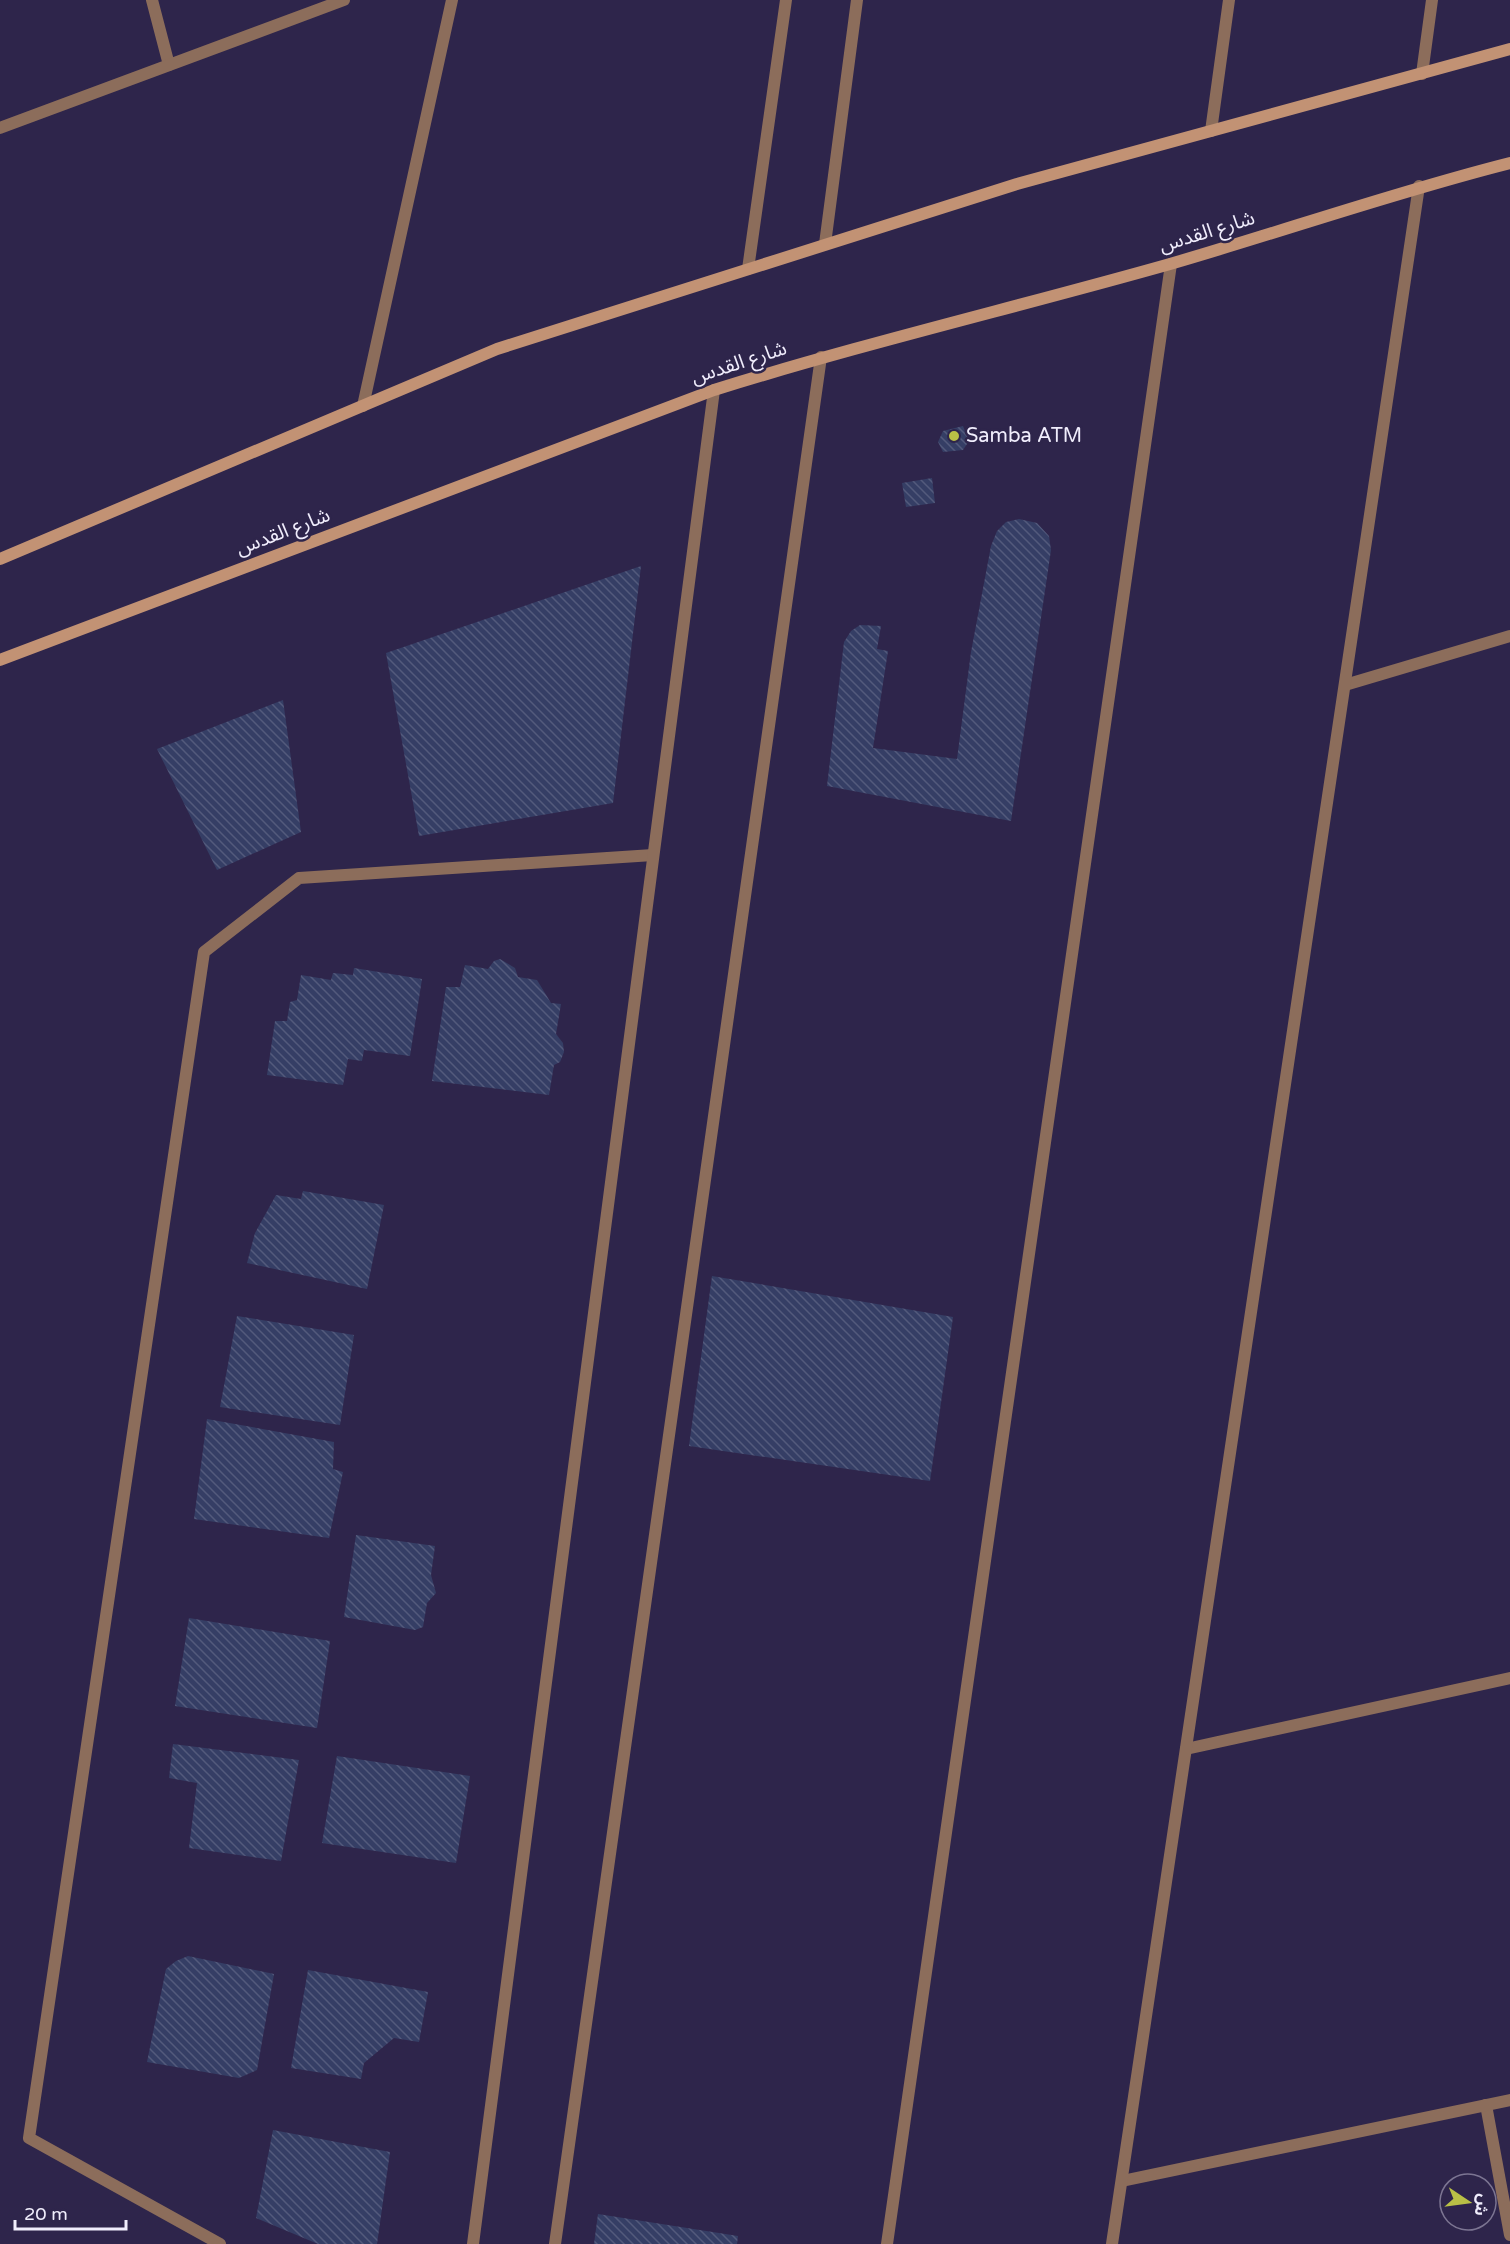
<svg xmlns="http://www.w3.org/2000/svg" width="1510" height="2244" viewBox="0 0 1510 2244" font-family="'Varela Round','Noto Sans Arabic',sans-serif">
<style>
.building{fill:url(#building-back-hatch)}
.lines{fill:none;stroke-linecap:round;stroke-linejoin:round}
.minor{stroke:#8c6d5b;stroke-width:12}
.tertiary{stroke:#8c6d5b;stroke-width:12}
.secondary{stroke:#c29274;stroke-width:12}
.poi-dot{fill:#b9c046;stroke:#2e254b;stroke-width:2}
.labels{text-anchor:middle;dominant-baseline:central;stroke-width:5;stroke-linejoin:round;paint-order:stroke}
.street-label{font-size:20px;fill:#f0edfc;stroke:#2e254b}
.poi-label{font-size:20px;fill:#f0edfc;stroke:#2e254b;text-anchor:start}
</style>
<defs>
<pattern id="building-back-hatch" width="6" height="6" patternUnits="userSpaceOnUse" patternTransform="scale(1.5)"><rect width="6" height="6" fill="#353e65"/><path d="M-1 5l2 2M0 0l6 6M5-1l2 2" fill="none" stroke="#535a7c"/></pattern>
</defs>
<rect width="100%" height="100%" fill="#2e254b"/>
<!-- building -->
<g class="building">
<polygon points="963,426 969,441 963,450 943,452 938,442 943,431"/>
<polygon points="932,478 935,503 906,507 902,483"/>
<polygon points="1019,519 1037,523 1049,536 1051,550 1011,821 827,786 844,642 851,631 860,625 881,626 877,649 888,651 873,748 957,759 971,652 991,546 997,531 1006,522"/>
<polygon points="641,566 613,803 419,836 386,653"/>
<polygon points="283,700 301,832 217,870 157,749"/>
<polygon points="500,959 515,968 518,977 537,980 551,1003 561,1004 556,1034 563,1043 564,1052 560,1062 554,1065 549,1095 432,1081 446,987 460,987 465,965 488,969 494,961"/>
<polygon points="354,968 422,979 410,1056 364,1050 362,1061 348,1059 343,1085 267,1075 275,1021 287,1021 290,1002 297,1000 301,975 331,980 333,973 353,975"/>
<polygon points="303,1191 384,1205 367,1289 247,1263 255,1233 276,1195 301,1199"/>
<polygon points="712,1276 953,1317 930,1481 689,1446"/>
<polygon points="237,1316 354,1335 340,1425 220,1407"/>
<polygon points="207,1419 334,1442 333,1469 343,1472 329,1538 194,1519"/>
<polygon points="356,1535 435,1546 431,1575 436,1593 427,1603 423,1627 415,1630 344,1617"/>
<polygon points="189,1618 330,1641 317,1728 175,1706"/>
<polygon points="173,1744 299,1760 281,1861 189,1848 197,1783 169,1778"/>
<polygon points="337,1756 470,1776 456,1863 322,1843"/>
<polygon points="188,1956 274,1974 257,2070 239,2078 147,2062 166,1969 176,1961"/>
<polygon points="308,1970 428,1992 419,2042 394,2038 364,2063 361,2079 291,2068"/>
<polygon points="273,2130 390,2152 377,2244 318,2244 256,2218"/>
<polygon points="598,2214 738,2236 737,2244 594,2244"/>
</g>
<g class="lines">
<!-- minor -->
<g class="minor">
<polyline points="152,0 169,65"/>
<polyline points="1422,74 1432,0"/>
<polyline points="0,128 344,0"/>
<polyline points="1211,131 1229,0"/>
<polyline points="363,406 452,0"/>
<polyline points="1345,685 1510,636"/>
<polyline points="1186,1749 1510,1678"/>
<polyline points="1486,2105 1510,2235"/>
<polyline points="1122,2181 1510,2100"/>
<polyline points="220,2244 29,2138 204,952 299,878 653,855"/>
<polyline points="473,2244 714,390"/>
<polyline points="555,2244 821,357"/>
<polyline points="887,2244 1171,264"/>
<polyline points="1112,2244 1419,186"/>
</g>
<!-- tertiary -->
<g class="tertiary">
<polyline points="825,244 857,0"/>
<polyline points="748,269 786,0"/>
</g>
<!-- secondary -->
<g class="secondary">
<polyline points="0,559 497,349 1017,184 1510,49"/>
<path d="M0 660 714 390C865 343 1018 307 1170 264 1284 231 1395 192 1510 163"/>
</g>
</g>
<!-- markers -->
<circle class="poi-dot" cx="954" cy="436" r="6"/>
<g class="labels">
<!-- street labels -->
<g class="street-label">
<text transform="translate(1207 232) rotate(-17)">شارع القدس</text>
<text transform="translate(739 363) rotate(-18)">شارع القدس</text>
<text transform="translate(283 532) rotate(-21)">شارع القدس</text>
</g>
<!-- poi labels -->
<g class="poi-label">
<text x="966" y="436">Samba ATM</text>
</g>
</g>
<!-- north arrow -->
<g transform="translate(1468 2202) rotate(103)"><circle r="28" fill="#2e254b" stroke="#7c7592" stroke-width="1.5"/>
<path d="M0-4.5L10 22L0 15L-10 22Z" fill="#b9c046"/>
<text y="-9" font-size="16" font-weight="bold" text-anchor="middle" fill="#f0edfc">ش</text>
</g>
<!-- scale -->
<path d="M15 2220v9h111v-9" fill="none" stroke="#f0edfc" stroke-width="3"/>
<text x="24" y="2220" font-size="18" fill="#f0edfc" stroke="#2e254b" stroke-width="4.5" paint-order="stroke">20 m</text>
</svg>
